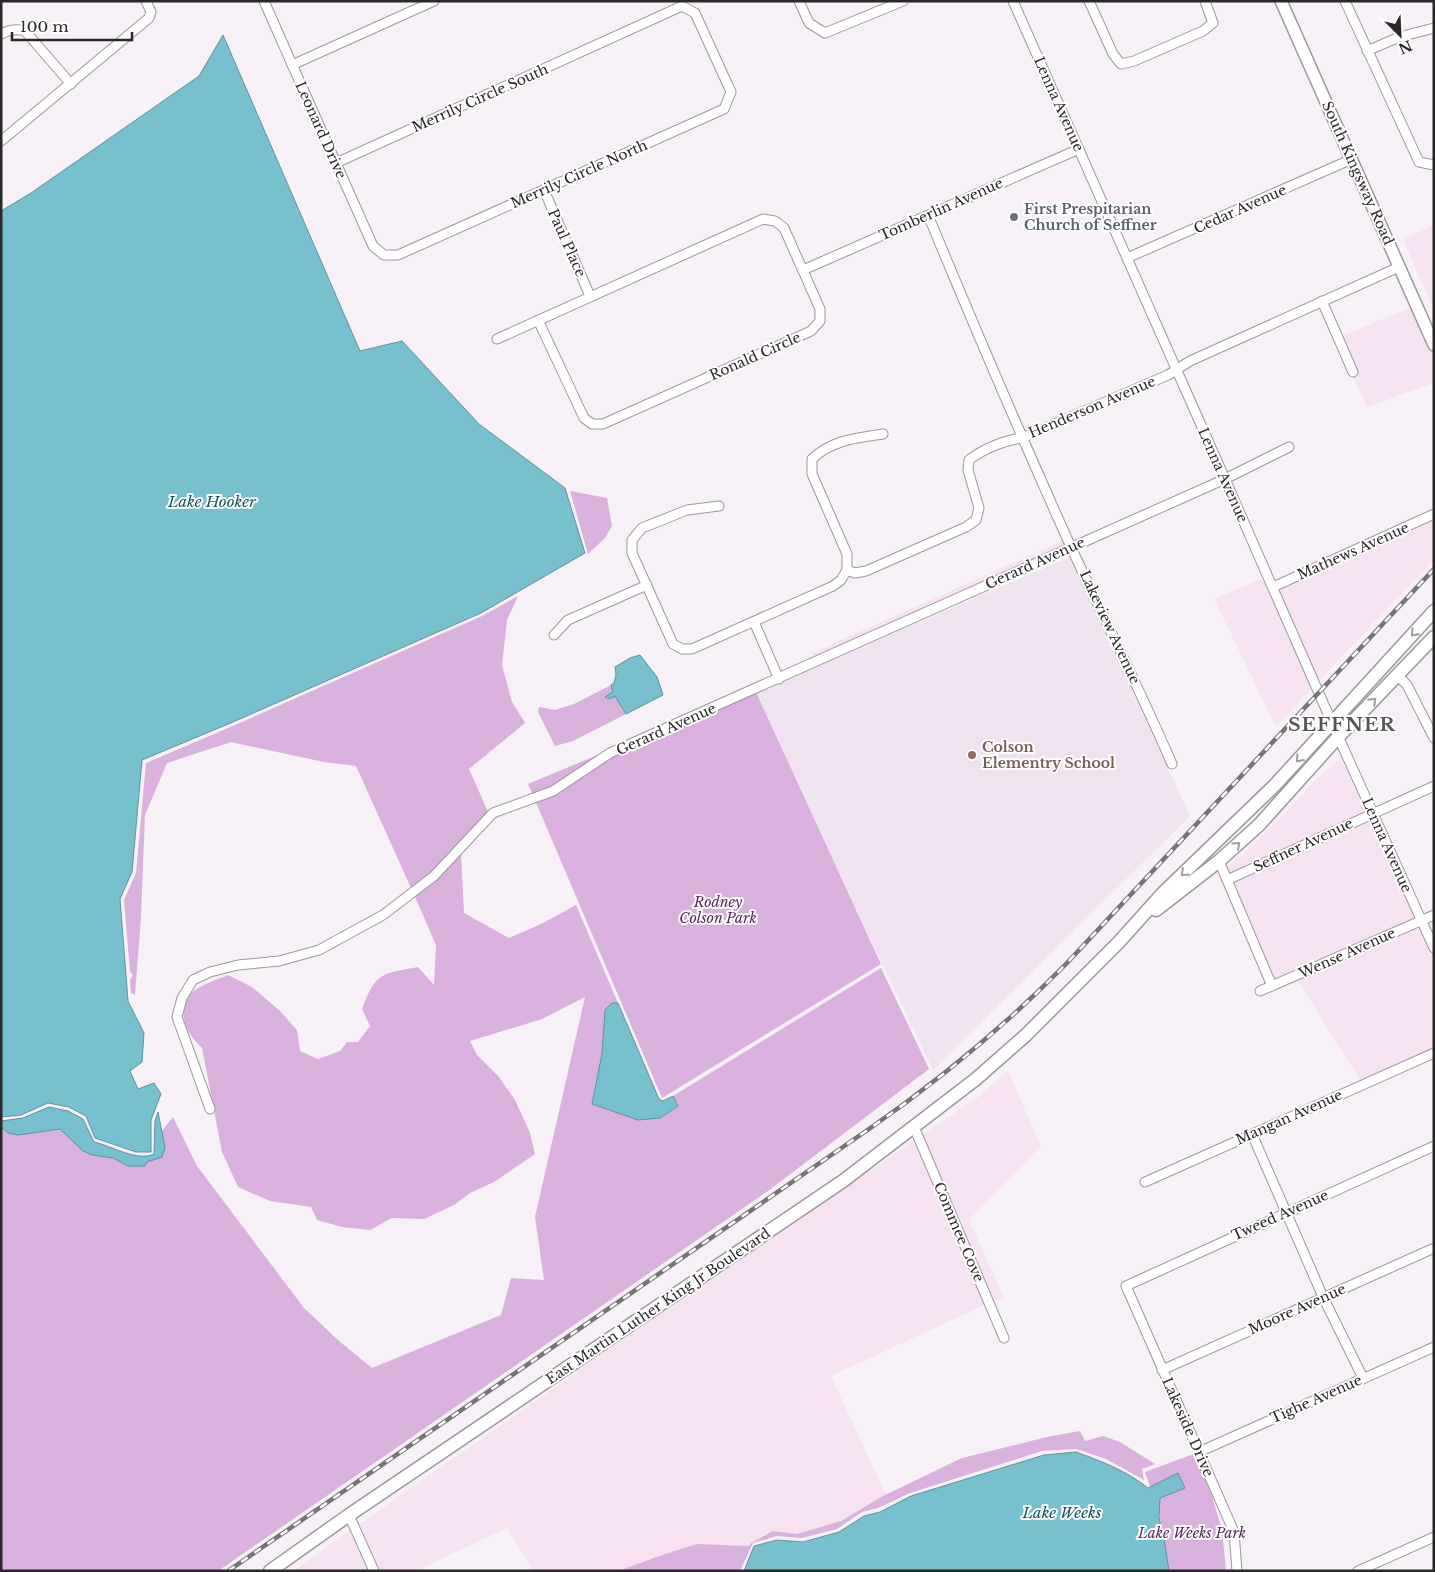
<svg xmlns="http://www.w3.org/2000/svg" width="1435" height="1572" viewBox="0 0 1435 1572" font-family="'Libre Baskerville',serif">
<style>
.commercial{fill:#f7e2f2}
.built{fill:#efe3f0}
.green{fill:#d8b1dd}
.water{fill:#76c1cd;stroke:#5f939c}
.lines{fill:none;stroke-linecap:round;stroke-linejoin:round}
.minor-casing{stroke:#9d979d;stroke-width:11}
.tertiary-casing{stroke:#9d979d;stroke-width:14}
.secondary-casing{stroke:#9d979d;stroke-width:15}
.minor{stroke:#fff;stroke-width:9}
.tertiary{stroke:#fff;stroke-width:11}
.secondary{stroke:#fff;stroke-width:12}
.rail-casing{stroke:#767276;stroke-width:4.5}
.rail{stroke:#fff;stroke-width:2.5;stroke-dasharray:8;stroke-linecap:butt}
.oneway{stroke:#9f9e9f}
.worship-dot{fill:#6b7280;stroke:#fff;stroke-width:2}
.education-dot{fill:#8d6e63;stroke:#fff;stroke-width:2}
.labels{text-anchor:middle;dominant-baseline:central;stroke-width:4;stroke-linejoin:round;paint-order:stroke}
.street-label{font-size:14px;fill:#292729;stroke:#fff}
.worship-label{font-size:14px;font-weight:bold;fill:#5b616d;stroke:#fff;text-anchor:start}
.education-label{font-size:14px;font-weight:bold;fill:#785e54;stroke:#fff;text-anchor:start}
.park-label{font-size:14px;font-style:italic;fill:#57275d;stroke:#fff}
.water-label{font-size:15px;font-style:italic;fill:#15565e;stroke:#fff}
.district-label{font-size:19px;font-weight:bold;letter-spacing:1px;fill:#585358;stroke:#fff}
</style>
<rect width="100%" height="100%" fill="#f7f1f7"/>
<!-- commercial -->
<g class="commercial">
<polygon points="1434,225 1434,310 1403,239"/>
<polygon points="1412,307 1434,355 1434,383 1367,407 1353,377 1359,374 1342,336"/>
<polygon points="1434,519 1434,559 1318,682 1278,590"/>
<polygon points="1064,540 1066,544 814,658 812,653"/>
<polygon points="1264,578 1312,688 1276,727 1214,599"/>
<polygon points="1343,755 1367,811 1229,874 1226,867 1245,854 1313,783"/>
<polygon points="1371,819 1416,918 1274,980 1232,882"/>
<polygon points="1420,926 1434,958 1434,1048 1360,1080 1298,981 1288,984"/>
<polygon points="1008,1071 1041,1146 969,1220 1004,1297 993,1301 922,1135 981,1095"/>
<polygon points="915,1140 985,1305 831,1376 886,1495 841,1521 797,1534 773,1531 751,1543 749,1546 697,1544 665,1554 618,1571 533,1571 507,1528 416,1571 378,1571 358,1525 677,1302"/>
<polygon points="351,1530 369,1571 293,1571"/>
</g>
<!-- built -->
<polygon class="built" points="1070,557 1190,816 933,1070 754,694"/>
<!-- green -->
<g class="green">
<polygon points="570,491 607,498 612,526 605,538 588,554"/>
<polygon points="518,596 507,620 502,665 512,702 525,723 469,769 488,812 431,872 411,888 356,766 324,762 231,742 167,763 145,815 141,916 135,995 131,993 130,980 133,975 130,972 124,900 136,873 146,763 235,725 482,616"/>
<polygon points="611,685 613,692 606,697 615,695 626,714 573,741 555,746 538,712 539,707 555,710 574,704"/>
<polygon points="753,686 881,964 662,1098 528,784 650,733"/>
<path d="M461 854 464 913 509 938 541 924 576 905 618 1003H612L605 1010 602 1054 592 1104 638 1120 660 1118 678 1106 673 1096 881 968 929 1069 768 1191 218 1571H1V1127L8 1133 18 1134 60 1129 92 1155 147 1162 165 1147 162 1131 173 1117 197 1166 304 1308 339 1341 372 1368 501 1315 511 1278 544 1280 535 1217 585 997 542 1019 470 1041 477 1055 499 1077 515 1100 530 1133 535 1154 494 1182 470 1193 454 1205 424 1219 392 1218 370 1230 342 1227 317 1220 311 1207 270 1201 238 1187 222 1152 202 1048C191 1037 181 1024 184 1008 185 1003 186 998 190 994 200 985 216 980 228 975L252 987 279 1010 297 1030 300 1051 318 1059 340 1051 347 1042H358L370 1026 362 1009C376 972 381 974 418 967L434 985 436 945 415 897 437 880Z"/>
<polygon points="1080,1431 1085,1441 1103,1436 1120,1442 1155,1464 1142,1469 1144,1480 1106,1459 1076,1449 1042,1451 910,1493 878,1508 862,1512 837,1529 802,1538 777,1536 753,1543 740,1571 618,1571 665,1554 697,1544 749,1546 751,1543 773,1531 797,1534 841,1521 883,1496 962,1458 1047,1437"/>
<polygon points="1199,1452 1222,1530 1226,1571 1169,1571 1159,1512 1145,1472"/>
</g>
<!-- water -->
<g class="water">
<polygon points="223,35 360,351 402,341 479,424 565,488 585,553 481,613 233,722 142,760 132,872 120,899 128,1001 144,1033 142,1062 130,1071 138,1089 154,1083 161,1094 151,1120 151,1152 136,1152 95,1138 86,1116 69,1107 48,1103 21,1115 1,1117 1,211 31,193 199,76"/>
<polygon points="640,655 657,677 663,695 626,714 615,696 609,699 605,697 613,692 611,685 614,683 616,675 615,667 630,658"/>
<polygon points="612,1003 618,1003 659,1099 663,1101 673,1096 678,1106 660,1118 638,1120 592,1104 602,1054 605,1010"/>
<path d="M49 1107 68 1111 83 1119 94 1142C112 1146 137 1162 154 1154L155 1121 158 1112 165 1147 162 1157 147 1162 145 1166H128L113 1158 92 1155 83 1151 60 1129 18 1135 8 1133 1 1127V1121L23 1118Z"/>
<path d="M1076 1452C1101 1461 1127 1471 1148 1488L1178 1473 1185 1488 1160 1498 1159 1518 1163 1533 1169 1571H744L754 1546 777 1540 803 1542 839 1532 864 1516 880 1512 911 1496 1044 1455Z"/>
</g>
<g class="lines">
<!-- minor casing -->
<g class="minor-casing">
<g id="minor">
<path d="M264 1C300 83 337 165 373 246L384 255H398L724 109 731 92 695 13 682 6 336 163"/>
<polyline points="799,1 809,23 825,33 903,1"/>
<polyline points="1013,1 1225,479 1332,723 1434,948"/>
<polyline points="1089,1 1113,54 1121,64 1134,61 1203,31 1213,23 1205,1"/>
<polyline points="1345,1 1419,162 1434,165"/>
<path d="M1 34C9 30 16 28 25 31L71 84"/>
<polyline points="1367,51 1399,37 1434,28"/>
<polyline points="292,65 434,1"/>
<polyline points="1,141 149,18 151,12 146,1"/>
<polyline points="544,190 590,296"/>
<path d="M928 215C974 326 1021 436 1070 545 1104 618 1140 690 1172 764"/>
<polyline points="1127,258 1352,159"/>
<polyline points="803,270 1079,149"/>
<polyline points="1322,301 1353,372"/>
<polyline points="497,339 763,219 775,221 784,228 820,309 820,321 811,331 603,424 592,424 584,418 538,320"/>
<path d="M719 506 687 510 642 528 632 540V553L673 644 682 649H692L833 586 841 580 847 570V554L812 474V459C831 440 857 438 883 434"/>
<path d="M847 570 855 573 866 571 966 527 976 520 979 508 968 470 969 460C983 449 1005 440 1022 438L1168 375 1190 361 1399 267"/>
<polyline points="1273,587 1434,514"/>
<polyline points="754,622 779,679"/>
<polyline points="554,635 568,620 647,585"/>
<polyline points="1398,676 1407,685 1434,738"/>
<polyline points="1219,861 1272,986"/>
<polyline points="1227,880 1434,786"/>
<polyline points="1260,991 1434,915"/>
<polyline points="210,1109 177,1017 182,998 193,980 210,972 238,965 279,961 319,950 383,915 434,876 493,813 553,791 610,753 1225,479 1289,447"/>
<polyline points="914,1127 1004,1338"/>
<polyline points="1252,1134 1323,1297 1363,1378"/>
<polyline points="1145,1182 1434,1053"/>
<polyline points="1162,1370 1432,1249"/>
<polyline points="1199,1452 1434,1347"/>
<polyline points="349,1515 374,1571"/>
<polyline points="1237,1571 1234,1532 1126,1286 1434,1146"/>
<polyline points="1358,1571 1434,1537"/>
</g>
</g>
<!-- tertiary casing -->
<g class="tertiary-casing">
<polyline id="tertiary" points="1281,1 1434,345"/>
</g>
<!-- secondary casing -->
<g class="secondary-casing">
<g id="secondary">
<polyline points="1156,910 1219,861 1259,825 1339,736 1434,637"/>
<polyline points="270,1571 349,1515 843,1181 976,1079 1026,1035 1118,943 1163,893 1275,785 1434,611"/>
</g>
</g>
<!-- minor -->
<use href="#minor" class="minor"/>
<!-- tertiary -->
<use href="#tertiary" class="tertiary"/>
<!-- secondary -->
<use href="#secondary" class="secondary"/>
<!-- rail casing -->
<g class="rail-casing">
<path id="rail" d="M228 1571 869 1129C941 1079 1005 1026 1067 963L1434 569"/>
</g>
<!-- rail -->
<use href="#rail" class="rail"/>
</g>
<!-- one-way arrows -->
<defs><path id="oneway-chevron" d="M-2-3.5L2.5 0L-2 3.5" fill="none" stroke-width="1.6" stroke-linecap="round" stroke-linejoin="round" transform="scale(1.25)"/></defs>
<g class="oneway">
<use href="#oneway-chevron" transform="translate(1414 633) rotate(133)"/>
<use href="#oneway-chevron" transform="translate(1373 701) rotate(-46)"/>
<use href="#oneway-chevron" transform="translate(1299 759) rotate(132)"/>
<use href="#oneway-chevron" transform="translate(1237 845) rotate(-42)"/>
<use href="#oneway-chevron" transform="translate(1184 873) rotate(137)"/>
</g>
<!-- markers -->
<circle class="worship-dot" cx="1014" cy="217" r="5"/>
<circle class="education-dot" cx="972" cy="755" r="5"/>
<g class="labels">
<!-- street labels -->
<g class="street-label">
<text transform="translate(480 98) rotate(-24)">Merrily Circle South</text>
<text transform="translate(1059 104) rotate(66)">Lenna Avenue</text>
<text transform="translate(321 130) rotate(66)">Leonard Drive</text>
<text transform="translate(1358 173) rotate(66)">South Kingsway Road</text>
<text transform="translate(579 174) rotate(-24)">Merrily Circle North</text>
<text transform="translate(941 209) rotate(-24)">Tomberlin Avenue</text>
<text transform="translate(1240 209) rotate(-24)">Cedar Avenue</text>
<text transform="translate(567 243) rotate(66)">Paul Place</text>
<text transform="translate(755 356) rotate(-24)">Ronald Circle</text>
<text transform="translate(1092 407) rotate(-23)">Henderson Avenue</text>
<text transform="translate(1223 475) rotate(66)">Lenna Avenue</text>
<text transform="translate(1353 551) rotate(-24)">Mathews Avenue</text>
<text transform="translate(1035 563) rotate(-24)">Gerard Avenue</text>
<text transform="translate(1110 627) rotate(65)">Lakeview Avenue</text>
<text transform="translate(666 729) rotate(-24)">Gerard Avenue</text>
<text transform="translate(1303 845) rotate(-25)">Seffner Avenue</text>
<text transform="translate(1387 845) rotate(66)">Lenna Avenue</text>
<text transform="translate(1347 953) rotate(-24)">Wense Avenue</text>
<text transform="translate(1289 1117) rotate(-24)">Mangan Avenue</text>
<text transform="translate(1280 1215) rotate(-24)">Tweed Avenue</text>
<text transform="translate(959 1232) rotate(67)">Commee Cove</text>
<text transform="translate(658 1306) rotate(-34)">East Martin Luther King Jr Boulevard</text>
<text transform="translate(1297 1309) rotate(-24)">Moore Avenue</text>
<text transform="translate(1316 1399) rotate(-24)">Tighe Avenue</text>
<text transform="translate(1188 1427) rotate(66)">Lakeside Drive</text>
</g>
<!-- worship labels -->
<g class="worship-label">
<text x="1024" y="209">First Prespitarian<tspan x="1024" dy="16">Church of Seffner</tspan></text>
</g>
<!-- education labels -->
<g class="education-label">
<text x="982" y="747">Colson<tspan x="982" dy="16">Elementry School</tspan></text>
</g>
<!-- park labels -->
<g class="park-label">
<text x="718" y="902">Rodney<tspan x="718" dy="16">Colson Park</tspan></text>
<text x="1192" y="1533">Lake Weeks Park</text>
</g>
<!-- water labels -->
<g class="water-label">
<text x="212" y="501">Lake Hooker</text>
<text x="1062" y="1512">Lake Weeks</text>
</g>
<!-- district labels -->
<g class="district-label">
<text x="1342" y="724">SEFFNER</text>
</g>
</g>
<!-- border -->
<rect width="1435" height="1572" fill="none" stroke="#292729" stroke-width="5"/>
<!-- north arrow -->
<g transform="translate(1400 35) rotate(156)" stroke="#ffffff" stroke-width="4" paint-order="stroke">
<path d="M0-4L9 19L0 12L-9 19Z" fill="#292729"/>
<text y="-8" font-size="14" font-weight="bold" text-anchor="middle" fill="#292729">N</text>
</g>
<!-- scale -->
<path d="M12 32v8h120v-8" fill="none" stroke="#292729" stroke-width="2.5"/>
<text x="20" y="32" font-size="15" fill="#292729" stroke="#ffffff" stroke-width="4" paint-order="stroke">100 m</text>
</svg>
